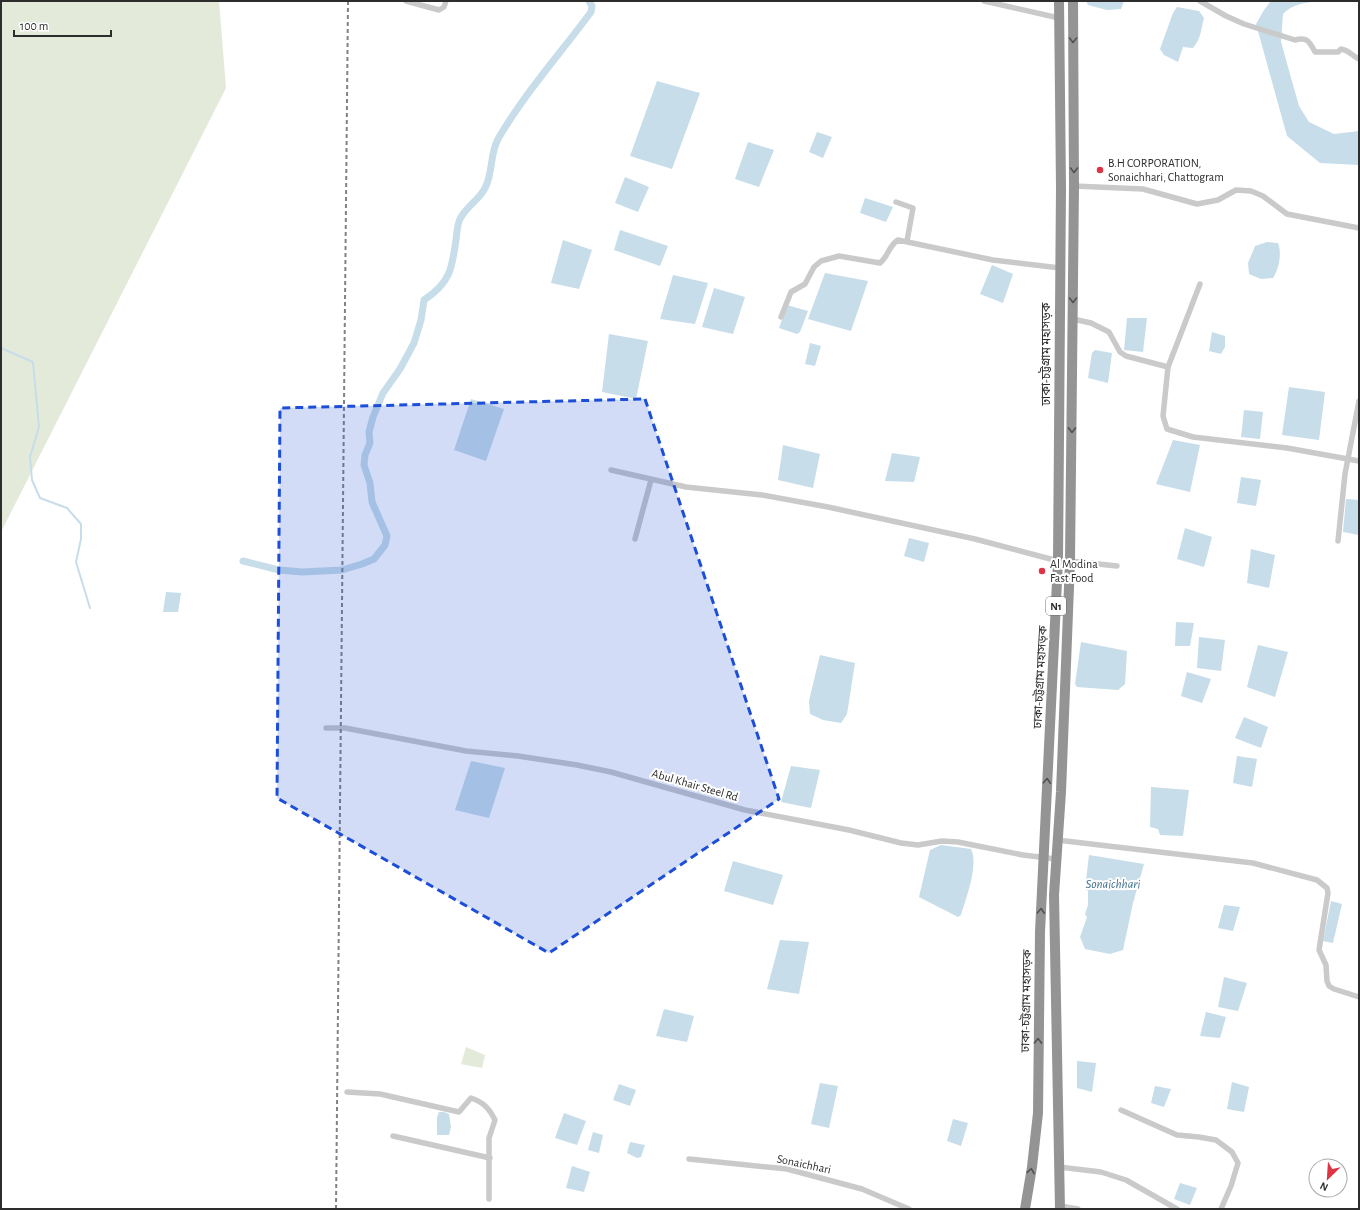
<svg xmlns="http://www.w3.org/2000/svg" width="1360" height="1210" viewBox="0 0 1360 1210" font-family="'Alegreya Sans','Noto Sans Bengali',sans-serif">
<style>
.green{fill:#e3eada}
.water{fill:#c7dde9}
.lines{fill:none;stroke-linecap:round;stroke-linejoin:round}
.stream{stroke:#c7dde9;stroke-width:2}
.canal{stroke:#c7dde9;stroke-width:7}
.street{stroke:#cacaca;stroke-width:5.5}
.highway{stroke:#949494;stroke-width:10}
.rail{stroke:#828282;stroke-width:2;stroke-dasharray:4 3;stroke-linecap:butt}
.oneway{stroke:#515151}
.marked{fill:#1d4ed8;fill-opacity:0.2;stroke:#1d4ed8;stroke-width:3;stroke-dasharray:8 5;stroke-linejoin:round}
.poi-dot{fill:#de3444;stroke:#fff;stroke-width:1.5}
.labels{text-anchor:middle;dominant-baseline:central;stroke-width:4;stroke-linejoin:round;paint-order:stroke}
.shield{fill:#fff;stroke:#6c6c6c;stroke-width:1}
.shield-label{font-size:11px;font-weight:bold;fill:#2d2d2d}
.poi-label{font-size:12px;fill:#2d2d2d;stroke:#fff;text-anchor:start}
.street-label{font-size:12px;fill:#2d2d2d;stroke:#fff}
.water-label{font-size:13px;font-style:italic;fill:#3e6f8b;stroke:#fff}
</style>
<rect width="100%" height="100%" fill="#fff"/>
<!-- green -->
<g class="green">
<polygon points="1,1 219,1 226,88 1,532"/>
<polygon points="466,1047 485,1055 482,1068 461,1064"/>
</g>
<!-- water -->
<g class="water">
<polygon points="1086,1 1124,1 1121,9 1107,10 1088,5"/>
<path d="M1271 1H1318C1305 3 1292 4 1283 14L1281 42 1299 106 1309 122 1334 134 1359 131V165L1320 163 1287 136 1256 24 1264 10Z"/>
<path d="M1177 7 1199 11 1204 18C1201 29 1201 39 1193 48L1183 47 1178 62 1164 55 1160 49 1173 13Z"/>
<polygon points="657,81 700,93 672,169 630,156"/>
<polygon points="817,132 832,137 823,158 809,152"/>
<polygon points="748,142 774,150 759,187 735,179"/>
<polygon points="625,177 649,187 638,212 615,203"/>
<polygon points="865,198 893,207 886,222 860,213"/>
<polygon points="620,230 668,246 660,266 614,250"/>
<polygon points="563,240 592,250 579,289 551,283"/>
<path d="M1267 242 1278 243C1282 253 1279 269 1273 278L1261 279 1249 274 1248 263 1255 246Z"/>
<polygon points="992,265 1013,274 1003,303 980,294"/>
<polygon points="825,273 868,281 851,331 808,319"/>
<polygon points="673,275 708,283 695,324 660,319"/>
<polygon points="714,288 745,297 733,334 702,327"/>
<polygon points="787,305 808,311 800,332 797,334 779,328"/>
<polygon points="1127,318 1147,318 1143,352 1124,350"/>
<polygon points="1212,332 1225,336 1225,347 1221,354 1209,351"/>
<polygon points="609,334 648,341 636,399 602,392"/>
<polygon points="810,343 821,346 815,366 805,364"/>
<polygon points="1095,350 1112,353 1108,383 1088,378 1092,353"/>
<polygon points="1289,387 1325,392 1319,440 1282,435"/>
<polygon points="471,399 504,409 486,461 454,450"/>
<polygon points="1244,410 1263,412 1260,439 1241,437"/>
<polygon points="1173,440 1200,445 1190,492 1156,484"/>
<polygon points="783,445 820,454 813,488 778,480"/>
<polygon points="892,453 920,457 914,482 885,481"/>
<polygon points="1241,477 1261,480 1256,506 1237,503"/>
<polygon points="1346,499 1359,500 1359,535 1343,532"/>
<polygon points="1185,528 1212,537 1204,567 1177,559"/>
<polygon points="909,538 929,543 924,562 904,556"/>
<polygon points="1251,549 1275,555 1269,588 1247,583"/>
<polygon points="166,592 181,593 178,612 163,612"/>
<polygon points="1176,622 1194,623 1190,646 1175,646"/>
<polygon points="1199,637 1225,640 1221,671 1197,668"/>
<polygon points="1081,642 1127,651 1125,684 1118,690 1077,687 1075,684"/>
<polygon points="1258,645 1288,652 1275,697 1247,687"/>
<polygon points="820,655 855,663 847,714 841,723 823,720 810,714 809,701"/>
<polygon points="1187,672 1211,679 1202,703 1181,696"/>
<polygon points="1244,717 1268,727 1261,748 1235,738"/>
<polygon points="1237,756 1257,759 1252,787 1233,783"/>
<polygon points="471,761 505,768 489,818 455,810"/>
<polygon points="791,766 820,770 811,808 781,802"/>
<polygon points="1151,787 1189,790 1183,836 1160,835 1158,829 1150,827"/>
<path d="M941 845 971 849C979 864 966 899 961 915L958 917 919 897 930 850Z"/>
<polygon points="1089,855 1144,864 1133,903 1123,950 1110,954 1085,949 1080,937 1087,917 1085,914 1088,905 1088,891 1085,889"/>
<polygon points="733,861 783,875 773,905 724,891"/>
<polygon points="1331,901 1342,904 1333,943 1323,941"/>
<polygon points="1224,905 1240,907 1233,931 1218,928"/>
<polygon points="780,940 809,942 799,994 767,989"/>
<polygon points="1224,977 1247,983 1238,1011 1218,1007"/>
<polygon points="664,1009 694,1016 687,1042 656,1036"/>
<polygon points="1206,1012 1226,1017 1220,1038 1200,1036"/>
<polygon points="1077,1061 1096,1063 1092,1092 1077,1088"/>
<polygon points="1232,1082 1249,1087 1244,1112 1227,1109"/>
<polygon points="820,1083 838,1086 829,1128 811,1124"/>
<polygon points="619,1084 636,1090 630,1106 613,1100"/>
<polygon points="1155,1086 1171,1089 1164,1107 1151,1103"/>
<polygon points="439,1112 444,1112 449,1114 451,1127 449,1135 437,1135 437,1117"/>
<polygon points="564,1113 586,1121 577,1145 555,1138"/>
<polygon points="953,1119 968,1123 961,1146 947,1141"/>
<polygon points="593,1132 603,1135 599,1153 588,1150"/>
<polygon points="630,1142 645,1145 641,1157 637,1158 627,1153"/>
<polygon points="572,1166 590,1172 584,1192 566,1188"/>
<polygon points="1180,1183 1197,1188 1190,1205 1174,1199"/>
</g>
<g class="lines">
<!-- stream -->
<polyline class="stream" points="1,348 33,362 39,427 30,457 32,480 40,498 67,508 81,524 81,539 76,562 90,608"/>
<!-- canal -->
<path class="canal" d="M243 561 279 570 302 572 342 570 362 564 374 559 385 545 387 536 372 502 370 483 364 465 365 455 370 443 369 432 373 417 383 393 400 369 414 343 421 320 424 300C450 283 452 269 456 240 457 233 457 225 460 219 466 206 481 199 486 186 493 170 490 154 498 139 524 94 560 54 591 12L592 6 589 1"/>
<!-- street -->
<g class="street">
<polyline points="406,1 439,10 444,7 446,1"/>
<polyline points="984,1 1059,18"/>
<path d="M1200 1 1226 16 1244 24 1295 40C1308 36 1310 43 1315 52H1338L1341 49C1349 50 1352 56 1359 59"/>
<polyline points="1074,186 1143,189 1197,204 1218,200 1236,190 1251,191 1263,196 1287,214 1359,228"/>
<polyline points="896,202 913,208 907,241"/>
<path d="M781 317 791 292 805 284 814 267 821 261 839 256 880 263C888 257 889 245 898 240L993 260 1060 268"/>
<polyline points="1073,319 1091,323 1109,332 1120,352 1126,356 1168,367 1163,416 1167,429 1193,437 1287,448 1359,461"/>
<polyline points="1168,367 1200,284"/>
<polyline points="611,470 686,487 762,495 828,507 975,539 1058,561"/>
<polyline points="635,539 651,480"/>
<polyline points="1338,541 1345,474 1359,401"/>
<polyline points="1070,561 1117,566"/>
<polyline points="326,728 345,728 466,751 518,756 577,765 611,772 745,810 849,830 901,843 918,845 942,841 958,842 1023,855 1056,859"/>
<polyline points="1057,840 1253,863 1317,880 1327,888 1328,893 1319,950 1326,965 1327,981 1329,986 1334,989 1359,997"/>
<path d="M347 1092 380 1094 459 1112 471 1098C483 1102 489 1108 495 1120L489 1138V1199"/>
<polyline points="1121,1110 1177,1135 1199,1137 1216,1140 1232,1152 1238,1163 1231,1186 1221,1209"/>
<polyline points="393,1136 490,1158"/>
<polyline points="689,1159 787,1169 862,1189 909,1209"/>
<polyline points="1059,1167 1101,1172 1126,1180 1177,1209"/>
<polyline points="1060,1206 1078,1209"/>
</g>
<!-- highway -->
<g class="highway">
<polyline points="1025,1209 1032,1167 1038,1113 1040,932 1058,561 1061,188 1059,1"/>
<polyline points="1060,1209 1054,895 1061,792 1070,561 1074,186 1073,1"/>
</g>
<!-- rail -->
<polyline class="rail" points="336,1209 348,1"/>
</g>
<!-- one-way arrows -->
<defs><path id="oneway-chevron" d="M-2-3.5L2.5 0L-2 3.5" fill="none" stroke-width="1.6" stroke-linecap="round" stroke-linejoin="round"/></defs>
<g class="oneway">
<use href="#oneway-chevron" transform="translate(1073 40) rotate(90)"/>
<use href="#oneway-chevron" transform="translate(1074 170) rotate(90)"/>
<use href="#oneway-chevron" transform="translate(1073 300) rotate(90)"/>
<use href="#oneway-chevron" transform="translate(1072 430) rotate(91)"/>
<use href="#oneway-chevron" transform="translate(1047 781) rotate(-87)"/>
<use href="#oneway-chevron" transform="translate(1041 911) rotate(-87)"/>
<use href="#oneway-chevron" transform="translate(1038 1041) rotate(-89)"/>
<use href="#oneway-chevron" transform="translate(1031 1171) rotate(-81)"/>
</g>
<!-- marked area -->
<path class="marked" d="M645 399 779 799 549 953 277 798 280 408Z"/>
<!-- markers -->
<g class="poi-dot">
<circle cx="1100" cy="170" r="4"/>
<circle cx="1042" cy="571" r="4"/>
</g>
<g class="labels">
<!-- shield labels -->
<rect class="shield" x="1046" y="597" width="20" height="18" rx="3"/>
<g class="shield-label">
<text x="1056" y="606">N1</text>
</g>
<!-- poi labels -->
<g class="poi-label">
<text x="1108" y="163">B.H CORPORATION,<tspan x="1108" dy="14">Sonaichhari, Chattogram</tspan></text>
<text x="1050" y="564">Al Modina<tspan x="1050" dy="14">Fast Food</tspan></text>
</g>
<!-- street labels -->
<g class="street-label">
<text transform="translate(1046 354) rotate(-90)">ঢাকা-চট্টগ্রাম মহাসড়ক</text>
<text transform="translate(1040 677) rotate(-87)">ঢাকা-চট্টগ্রাম মহাসড়ক</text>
<text transform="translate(695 785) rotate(16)">Abul Khair Steel Rd</text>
<text transform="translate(1026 1001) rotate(-89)">ঢাকা-চট্টগ্রাম মহাসড়ক</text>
<text transform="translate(804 1164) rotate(12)">Sonaichhari</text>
</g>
<!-- water labels -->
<g class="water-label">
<text x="1113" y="884">Sonaichhari</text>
</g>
</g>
<!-- border -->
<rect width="1360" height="1210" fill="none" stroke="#2d2d2d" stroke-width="4"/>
<!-- north arrow -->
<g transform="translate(1328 1178) rotate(205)"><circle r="19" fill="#ffffff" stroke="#ababab"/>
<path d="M0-3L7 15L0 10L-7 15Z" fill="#de3444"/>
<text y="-6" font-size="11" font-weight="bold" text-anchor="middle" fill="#2d2d2d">N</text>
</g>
<!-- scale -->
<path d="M14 30v6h97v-6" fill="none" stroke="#2d2d2d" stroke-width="2"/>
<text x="20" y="30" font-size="12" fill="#2d2d2d" stroke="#ffffff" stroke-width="3" paint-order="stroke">100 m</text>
</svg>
